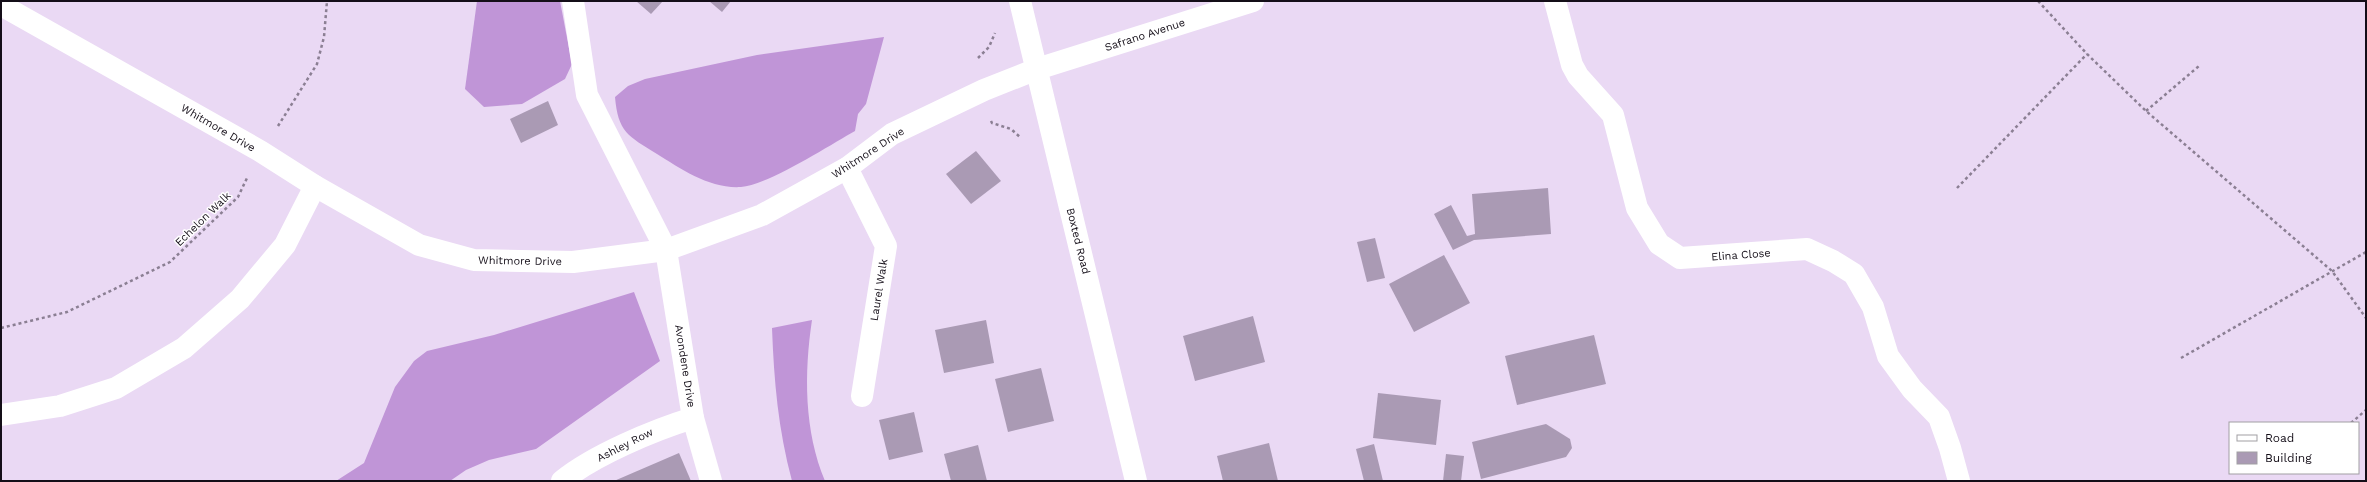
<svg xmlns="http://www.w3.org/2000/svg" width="2367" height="482" viewBox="0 0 2367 482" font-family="'Work Sans',sans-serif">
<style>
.forest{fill:#c095d7}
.building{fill:#aa9ab4}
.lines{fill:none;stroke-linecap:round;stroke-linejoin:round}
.path{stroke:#8b7f93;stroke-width:2.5;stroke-dasharray:3 3;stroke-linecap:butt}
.minor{stroke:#fff;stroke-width:22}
.labels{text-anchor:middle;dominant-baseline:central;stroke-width:3;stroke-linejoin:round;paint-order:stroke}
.street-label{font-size:11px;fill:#140e18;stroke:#fff}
</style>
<rect width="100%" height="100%" fill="#ead9f4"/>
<!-- forest -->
<g class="forest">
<polygon points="477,1 560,1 572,64 565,79 522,104 484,107 465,89"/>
<path d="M884 37 866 104 858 114 855 131C830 145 768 185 741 187 710 189 681 169 657 154 628 136 618 132 615 97L628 86 645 79 757 55Z"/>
<polygon points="634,292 660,361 536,449 489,460 466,470 450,481 336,481 364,463 395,387 414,361 427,351 494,335"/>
<path d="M812 320C804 373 804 431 825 481H792C778 429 774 381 772 328Z"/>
</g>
<!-- building -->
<g class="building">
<polygon points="636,1 663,1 651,14"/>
<polygon points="709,1 731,1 722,12"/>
<polygon points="548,101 558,125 521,143 510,119"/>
<polygon points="976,151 1001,181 971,204 946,174"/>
<polygon points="1548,188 1551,234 1474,240 1453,250 1434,214 1451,205 1467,236 1475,234 1472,194"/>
<polygon points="1375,238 1385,278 1367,282 1357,242"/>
<polygon points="1444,255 1470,303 1414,332 1389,284"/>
<polygon points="1253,316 1265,362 1195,381 1183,336"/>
<polygon points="986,320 994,363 944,373 935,330"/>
<polygon points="1594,335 1606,384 1517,405 1505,356"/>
<polygon points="1041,368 1054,421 1008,432 995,379"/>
<polygon points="1378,393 1441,400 1436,445 1373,438"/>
<polygon points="914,412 923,452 889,460 879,420"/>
<polygon points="1546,424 1570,439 1572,448 1566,457 1481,479 1472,442"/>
<polygon points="1269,443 1278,481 1223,481 1217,456"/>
<polygon points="1374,444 1383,481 1364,481 1356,449"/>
<polygon points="978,445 987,481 951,481 944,454"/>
<polygon points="679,453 691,481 614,481"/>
<polygon points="1446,454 1464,456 1461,481 1443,481"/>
</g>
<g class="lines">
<!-- path -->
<g class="path">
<polyline points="2038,1 2087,54 2146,111 2332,271 2366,318"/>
<polyline points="978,58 989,47 995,33"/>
<polyline points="2146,111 2199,66"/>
<polyline points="991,121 992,123 1011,129 1020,137"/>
<polyline points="278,126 317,64 324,37 327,1"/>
<polyline points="1957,188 2087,54"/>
<polyline points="1,328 67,312 170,262 238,197 247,178"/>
<polyline points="2181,358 2366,252"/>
<polyline points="2351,423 2366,410"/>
</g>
<!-- minor -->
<g class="minor">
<polyline points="573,1 587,95 666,250 693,418 711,481"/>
<polyline points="1020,1 1136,481"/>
<polyline points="1555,1 1572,65 1578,76 1613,115 1637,208 1659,244 1680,258 1807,249 1833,261 1854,274 1873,307 1888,356 1912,389 1939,417 1950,448 1959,481"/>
<polyline points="1,5 260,151 315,186 419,245 474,260 573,262 666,250 762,215 847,168 892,134 984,90 1037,69 1253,1"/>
<polyline points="847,168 886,246 862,396"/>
<polyline points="1,415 60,406 116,388 184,348 240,299 285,245 315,186"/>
<path d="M562 481C594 455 654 430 693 418"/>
</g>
</g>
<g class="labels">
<!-- street labels -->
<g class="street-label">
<text transform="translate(1145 35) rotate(-18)">Safrano Avenue</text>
<text transform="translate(218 128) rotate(30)">Whitmore Drive</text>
<text transform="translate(868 153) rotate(-33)">Whitmore Drive</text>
<text transform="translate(203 219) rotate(-44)">Echelon Walk</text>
<text transform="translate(1078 241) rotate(76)">Boxted Road</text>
<text transform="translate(1741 255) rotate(-4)">Elina Close</text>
<text transform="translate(520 261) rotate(1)">Whitmore Drive</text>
<text transform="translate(879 290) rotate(-81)">Laurel Walk</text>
<text transform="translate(685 366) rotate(81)">Avondene Drive</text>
<text transform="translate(625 445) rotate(-27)">Ashley Row</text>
</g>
</g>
<!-- border -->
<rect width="2367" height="482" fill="none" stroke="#140e18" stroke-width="4"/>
<!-- legend -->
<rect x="2229" y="422" width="130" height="52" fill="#ffffff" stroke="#a19fa3"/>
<rect x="2237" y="435" width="20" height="6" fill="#ffffff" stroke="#a19fa3"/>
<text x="2265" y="442" font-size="12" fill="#140e18">Road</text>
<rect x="2237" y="452" width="20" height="12" fill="#aa9ab4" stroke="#a19fa3"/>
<text x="2265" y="462" font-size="12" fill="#140e18">Building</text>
</svg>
